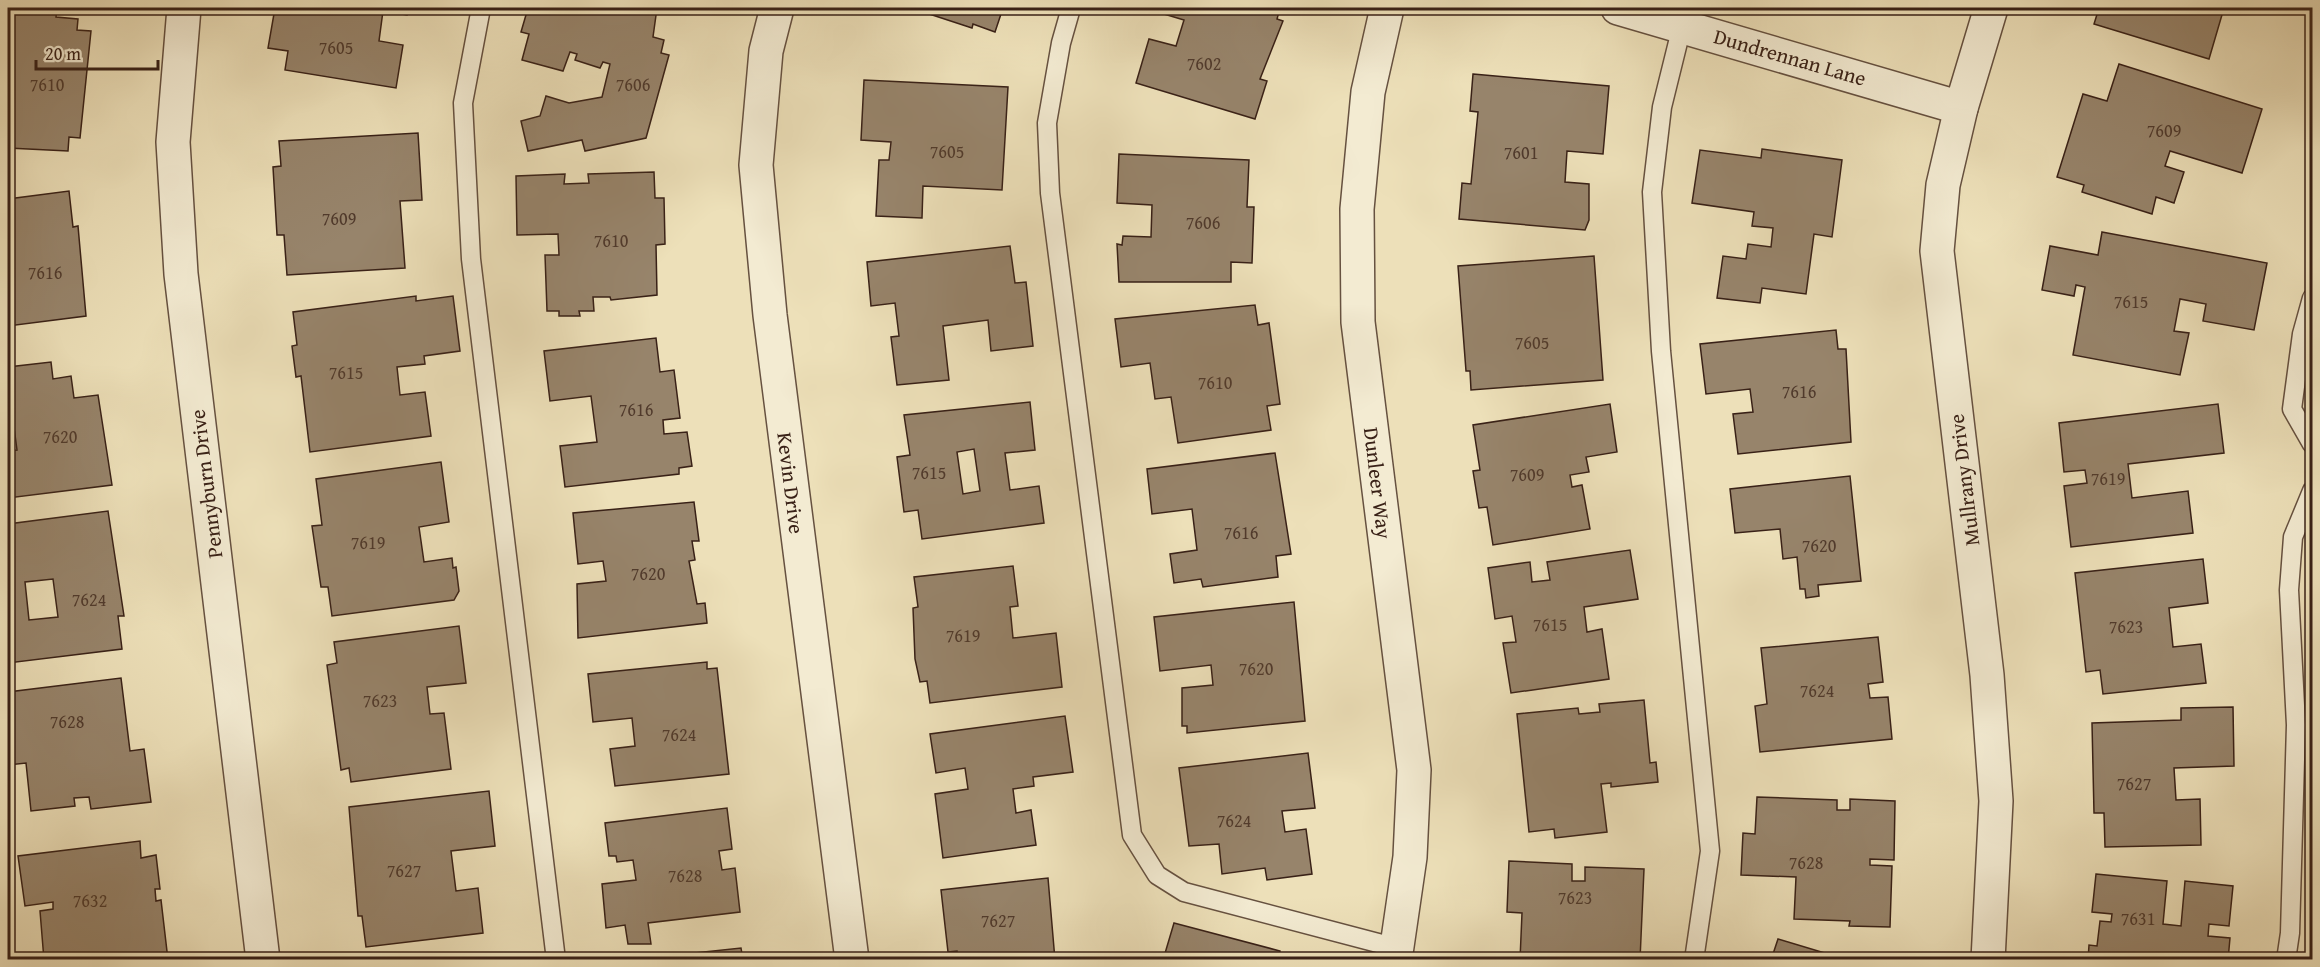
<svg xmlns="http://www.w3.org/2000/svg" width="2320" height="967" viewBox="0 0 2320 967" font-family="'Gentium Book Plus',serif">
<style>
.building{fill:#97846b;stroke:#392117;stroke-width:1.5;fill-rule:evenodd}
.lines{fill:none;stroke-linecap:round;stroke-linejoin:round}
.lane-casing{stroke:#665140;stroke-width:21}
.street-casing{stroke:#665140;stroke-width:36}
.lane{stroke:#f3ebd2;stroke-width:18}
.street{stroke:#f3ebd2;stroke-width:33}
.labels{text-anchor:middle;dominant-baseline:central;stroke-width:4.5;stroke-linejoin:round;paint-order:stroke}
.number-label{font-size:18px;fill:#503a2c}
.street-label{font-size:21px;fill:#392117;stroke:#f3ebd2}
</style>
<rect width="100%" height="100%" fill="#ede0b9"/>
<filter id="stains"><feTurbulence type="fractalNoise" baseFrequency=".00333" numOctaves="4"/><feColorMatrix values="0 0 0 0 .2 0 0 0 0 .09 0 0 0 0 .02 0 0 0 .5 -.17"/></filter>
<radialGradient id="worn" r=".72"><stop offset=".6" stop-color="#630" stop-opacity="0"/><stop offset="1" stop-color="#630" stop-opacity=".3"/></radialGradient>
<!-- building -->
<g class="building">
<polygon points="8,8 57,8 56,17 78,19 77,30 91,31 80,138 69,137 68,151 8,148"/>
<polygon points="275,8 408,8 407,15 383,11 379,41 403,45 396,88 285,70 288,51 268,48"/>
<polygon points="528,8 657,8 653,37 664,40 661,53 669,55 646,138 585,151 582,140 528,151 521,121 540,116 546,96 569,103 602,97 610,64 603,62 600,68 575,60 577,54 570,52 563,71 522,60 529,34 521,32"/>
<polygon points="911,8 1003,8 995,32 973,24 972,28"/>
<polygon points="1144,8 1280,8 1277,19 1283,21 1260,79 1267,81 1255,119 1136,83 1149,39 1176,46 1184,20"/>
<polygon points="2099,8 2224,8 2209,59 2094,24"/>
<polygon points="2119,64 2262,109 2242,173 2170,151 2165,166 2184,172 2174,203 2156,197 2152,214 2082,192 2084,185 2057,177 2083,94 2107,101"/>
<polygon points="1473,74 1609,86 1603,154 1567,151 1565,182 1589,184 1589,220 1585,230 1459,219 1462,183 1471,184 1478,112 1470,111"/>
<polygon points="864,80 1008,87 1002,190 923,186 922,218 876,216 879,160 889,160 891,142 861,140"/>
<polygon points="418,133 422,200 400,201 405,268 287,275 284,235 277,235 273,167 281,166 279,141"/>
<polygon points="1762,149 1842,160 1832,237 1814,234 1806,294 1762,288 1760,303 1717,298 1723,256 1746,259 1748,244 1771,247 1773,228 1752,226 1754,212 1692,203 1700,150 1761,158"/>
<polygon points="1119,154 1249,160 1247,207 1254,207 1252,263 1231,262 1231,282 1119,282 1117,244 1122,245 1123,236 1151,237 1152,205 1117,203"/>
<polygon points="654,172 655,198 664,198 665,244 656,245 657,295 611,300 610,297 593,297 594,311 579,311 580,316 559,316 559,311 547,311 545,255 559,255 558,234 517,235 516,176 565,174 564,184 589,183 588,174"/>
<polygon points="69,191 73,227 78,226 86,316 8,326 8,199"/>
<polygon points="2102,232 2267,263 2254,330 2203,321 2206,304 2180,299 2174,331 2189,333 2180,375 2073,355 2085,287 2076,285 2074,296 2042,290 2050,246 2098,255"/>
<polygon points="1010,246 1015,283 1026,282 1033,346 991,351 988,320 943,326 949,380 897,385 891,337 899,336 895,303 871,306 867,262"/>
<polygon points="1594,256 1603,380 1471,390 1470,371 1466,371 1458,266"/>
<polygon points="416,296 416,301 453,296 460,351 424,356 425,364 397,367 400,395 425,392 431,436 310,452 301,376 296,377 292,346 297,345 293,312"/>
<polygon points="1255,305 1258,325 1269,323 1280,404 1267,406 1271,430 1178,443 1171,397 1155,399 1150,363 1121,367 1115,319"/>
<polygon points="1836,330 1838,349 1846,349 1851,442 1738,454 1733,414 1753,412 1750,389 1706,394 1700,344"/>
<polygon points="656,338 660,372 674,370 680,418 663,420 664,434 687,432 692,466 679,468 679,474 565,487 560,446 597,442 591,396 550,401 544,351"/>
<polygon points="51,362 53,379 71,376 74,398 98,395 112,485 8,498 8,451 17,450 13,420 8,421 8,367"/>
<path d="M1030 402 1035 450 1005 453 1010 490 1039 486 1044 523 922 539 918 510 904 512 897 457 910 455 904 415ZM974 449 980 491 963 494 957 452Z"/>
<polygon points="1610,404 1617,452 1586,457 1589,472 1570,475 1572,487 1582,485 1590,529 1493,545 1487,507 1479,508 1473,471 1480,470 1473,425"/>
<polygon points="2218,404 2224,453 2128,464 2132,498 2188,491 2193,533 2071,547 2064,486 2087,483 2085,470 2064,472 2059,423"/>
<polygon points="1275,453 1291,554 1276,556 1278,577 1203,587 1201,579 1174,583 1170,554 1197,550 1192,509 1152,514 1147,469"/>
<polygon points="441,462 449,522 419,527 424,562 452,558 453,568 456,567 459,591 454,600 332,616 328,587 321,587 312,526 322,525 316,479"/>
<polygon points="1850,476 1861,581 1818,585 1819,596 1806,598 1805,589 1800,589 1797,557 1783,559 1780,529 1735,533 1730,489"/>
<polygon points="694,502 699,541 692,541 695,560 689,561 697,604 705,603 707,623 578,638 577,584 606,581 603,561 578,564 573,513"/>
<path d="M108 511 124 616H118L122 649 8 663V524ZM53 579 58 617 29 620 25 582Z"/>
<polygon points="1630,550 1638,599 1584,607 1587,632 1602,629 1609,679 1511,693 1503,643 1516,642 1512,616 1495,619 1488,568 1530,562 1532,582 1550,580 1547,562"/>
<polygon points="2203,559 2208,603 2169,608 2173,647 2201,644 2206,683 2103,694 2100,670 2086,672 2075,573"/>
<polygon points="1013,566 1018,606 1010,607 1013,638 1056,633 1062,687 930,703 927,681 920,682 915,659 913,608 918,607 914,577"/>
<polygon points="1294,602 1305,721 1187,733 1187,726 1182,726 1182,688 1213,685 1211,665 1160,671 1154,617"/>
<polygon points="459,626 466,683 427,687 430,714 444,713 451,769 351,782 349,768 341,770 327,665 337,663 334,642"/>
<polygon points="1878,637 1883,682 1868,684 1870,698 1888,697 1892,739 1760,752 1755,706 1767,704 1761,648"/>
<polygon points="707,662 707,669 717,668 729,774 615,786 610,749 635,746 632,718 593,722 588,674"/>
<polygon points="121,678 130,751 144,749 151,802 91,809 89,797 74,798 75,806 31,811 26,763 8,765 8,692"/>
<polygon points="1644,700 1650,763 1656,762 1658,782 1611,787 1611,783 1601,784 1607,832 1555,838 1554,829 1529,832 1517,714 1578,708 1579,714 1600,712 1599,704"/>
<polygon points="2233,707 2234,766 2174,768 2176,800 2200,799 2201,845 2105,847 2104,813 2094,813 2092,723 2181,720 2181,708"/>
<polygon points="1065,716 1073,772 1033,777 1034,786 1013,789 1016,813 1031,810 1036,845 943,858 935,794 968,789 965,768 936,773 930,734"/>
<polygon points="1308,753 1315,808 1282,811 1285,832 1306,829 1312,874 1267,880 1265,868 1222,874 1219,844 1189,846 1179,768"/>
<polygon points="489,791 495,846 451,851 456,891 478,888 483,933 366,947 362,916 358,916 349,807"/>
<polygon points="1757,797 1837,800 1837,810 1850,810 1850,799 1895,801 1894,860 1870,859 1870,865 1892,866 1890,927 1849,926 1850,921 1794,919 1796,877 1741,875 1743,833 1755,834"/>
<polygon points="727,808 732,849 719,851 722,870 735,868 740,912 648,923 651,944 628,944 625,925 606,928 602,884 636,880 633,860 617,862 616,856 609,856 605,823"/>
<polygon points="140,841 141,858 156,855 160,889 155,889 156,901 161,900 168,960 44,960 40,911 53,909 53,902 25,906 18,856"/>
<polygon points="1509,861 1572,864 1572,881 1585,881 1585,867 1644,869 1640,960 1520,960 1522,913 1507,912"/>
<polygon points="2096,874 2167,881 2163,924 2181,926 2185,881 2233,886 2229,926 2209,924 2208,936 2230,938 2228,960 2088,960 2089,945 2097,946 2100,921 2111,922 2112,914 2092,912"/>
<polygon points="1048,878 1055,960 958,960 957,951 948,952 941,890"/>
<polygon points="1174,923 1280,951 1278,960 1163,960"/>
<polygon points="1778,939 1848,960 1771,960"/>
<polygon points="741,948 743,960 647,958"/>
</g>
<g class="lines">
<!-- lane casing -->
<g class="lane-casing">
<g id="lane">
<polyline points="481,8 463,103 471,259 556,960"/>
<polyline points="1071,8 1061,43 1047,123 1050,193 1132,835 1157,875 1184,892 1397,948"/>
<polyline points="1682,26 1662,107 1652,192 1661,351 1710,851 1694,960"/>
<polyline points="2312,298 2302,334 2292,409 2312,444"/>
<polyline points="2286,960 2290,933 2296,725 2289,590 2293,537 2312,491"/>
</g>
</g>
<!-- street casing -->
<g class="street-casing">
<g id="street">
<polyline points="184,8 173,142 181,274 263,960"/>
<polyline points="777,8 766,51 756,165 770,315 852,960"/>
<polyline points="1387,8 1368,92 1357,209 1358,322 1414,770 1410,857 1395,960"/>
<polyline points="1618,8 1961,108"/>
<polyline points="1988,960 1996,801 1987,675 1937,251 1943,185 1961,108 1991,8"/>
</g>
</g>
<!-- lane -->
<use href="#lane" class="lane"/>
<!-- street -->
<use href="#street" class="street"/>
</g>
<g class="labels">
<!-- number labels -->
<g class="number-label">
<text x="336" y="47">7605</text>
<text x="1204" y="63">7602</text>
<text x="47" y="84">7610</text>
<text x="633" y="84">7606</text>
<text x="2164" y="130">7609</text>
<text x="947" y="151">7605</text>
<text x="1521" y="152">7601</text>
<text x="339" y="218">7609</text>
<text x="1203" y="222">7606</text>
<text x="611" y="240">7610</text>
<text x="45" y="272">7616</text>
<text x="2131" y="301">7615</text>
<text x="1532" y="342">7605</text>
<text x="346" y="372">7615</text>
<text x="1215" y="382">7610</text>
<text x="1799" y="391">7616</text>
<text x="636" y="409">7616</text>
<text x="60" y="436">7620</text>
<text x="929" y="472">7615</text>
<text x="1527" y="474">7609</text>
<text x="2108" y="478">7619</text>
<text x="1241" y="532">7616</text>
<text x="368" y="542">7619</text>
<text x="1819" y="545">7620</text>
<text x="648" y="573">7620</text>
<text x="89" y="599">7624</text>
<text x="1550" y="624">7615</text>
<text x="2126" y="626">7623</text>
<text x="963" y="635">7619</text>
<text x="1256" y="668">7620</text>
<text x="1817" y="690">7624</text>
<text x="380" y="700">7623</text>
<text x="67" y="721">7628</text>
<text x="679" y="734">7624</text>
<text x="2134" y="783">7627</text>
<text x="1234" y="820">7624</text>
<text x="1806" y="862">7628</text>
<text x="404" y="870">7627</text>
<text x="685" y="875">7628</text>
<text x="1575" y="897">7623</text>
<text x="90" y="900">7632</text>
<text x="2138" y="918">7631</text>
<text x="998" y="920">7627</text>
</g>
<!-- street labels -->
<g class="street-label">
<text transform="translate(1790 57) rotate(16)">Dundrennan Lane</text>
<text transform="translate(1964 480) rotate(-97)">Mullrany Drive</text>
<text transform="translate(791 483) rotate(83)">Kevin Drive</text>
<text transform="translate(1378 483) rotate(83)">Dunleer Way</text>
<text transform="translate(206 484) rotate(-97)">Pennyburn Drive</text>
</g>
</g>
<!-- margin -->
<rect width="2320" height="967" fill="none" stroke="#ede0b9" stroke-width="30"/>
<rect x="9" y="9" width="2302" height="949" fill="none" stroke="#392117" stroke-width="3"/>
<rect x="15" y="15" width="2290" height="937" fill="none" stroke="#392117" stroke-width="1.5"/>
<!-- scale -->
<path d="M36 60v9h122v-9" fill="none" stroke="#392117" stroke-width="3"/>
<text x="45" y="60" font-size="18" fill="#392117" stroke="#f3ebd2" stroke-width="4.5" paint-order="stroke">20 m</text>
<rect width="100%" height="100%" filter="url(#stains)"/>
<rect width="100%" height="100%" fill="url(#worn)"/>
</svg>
